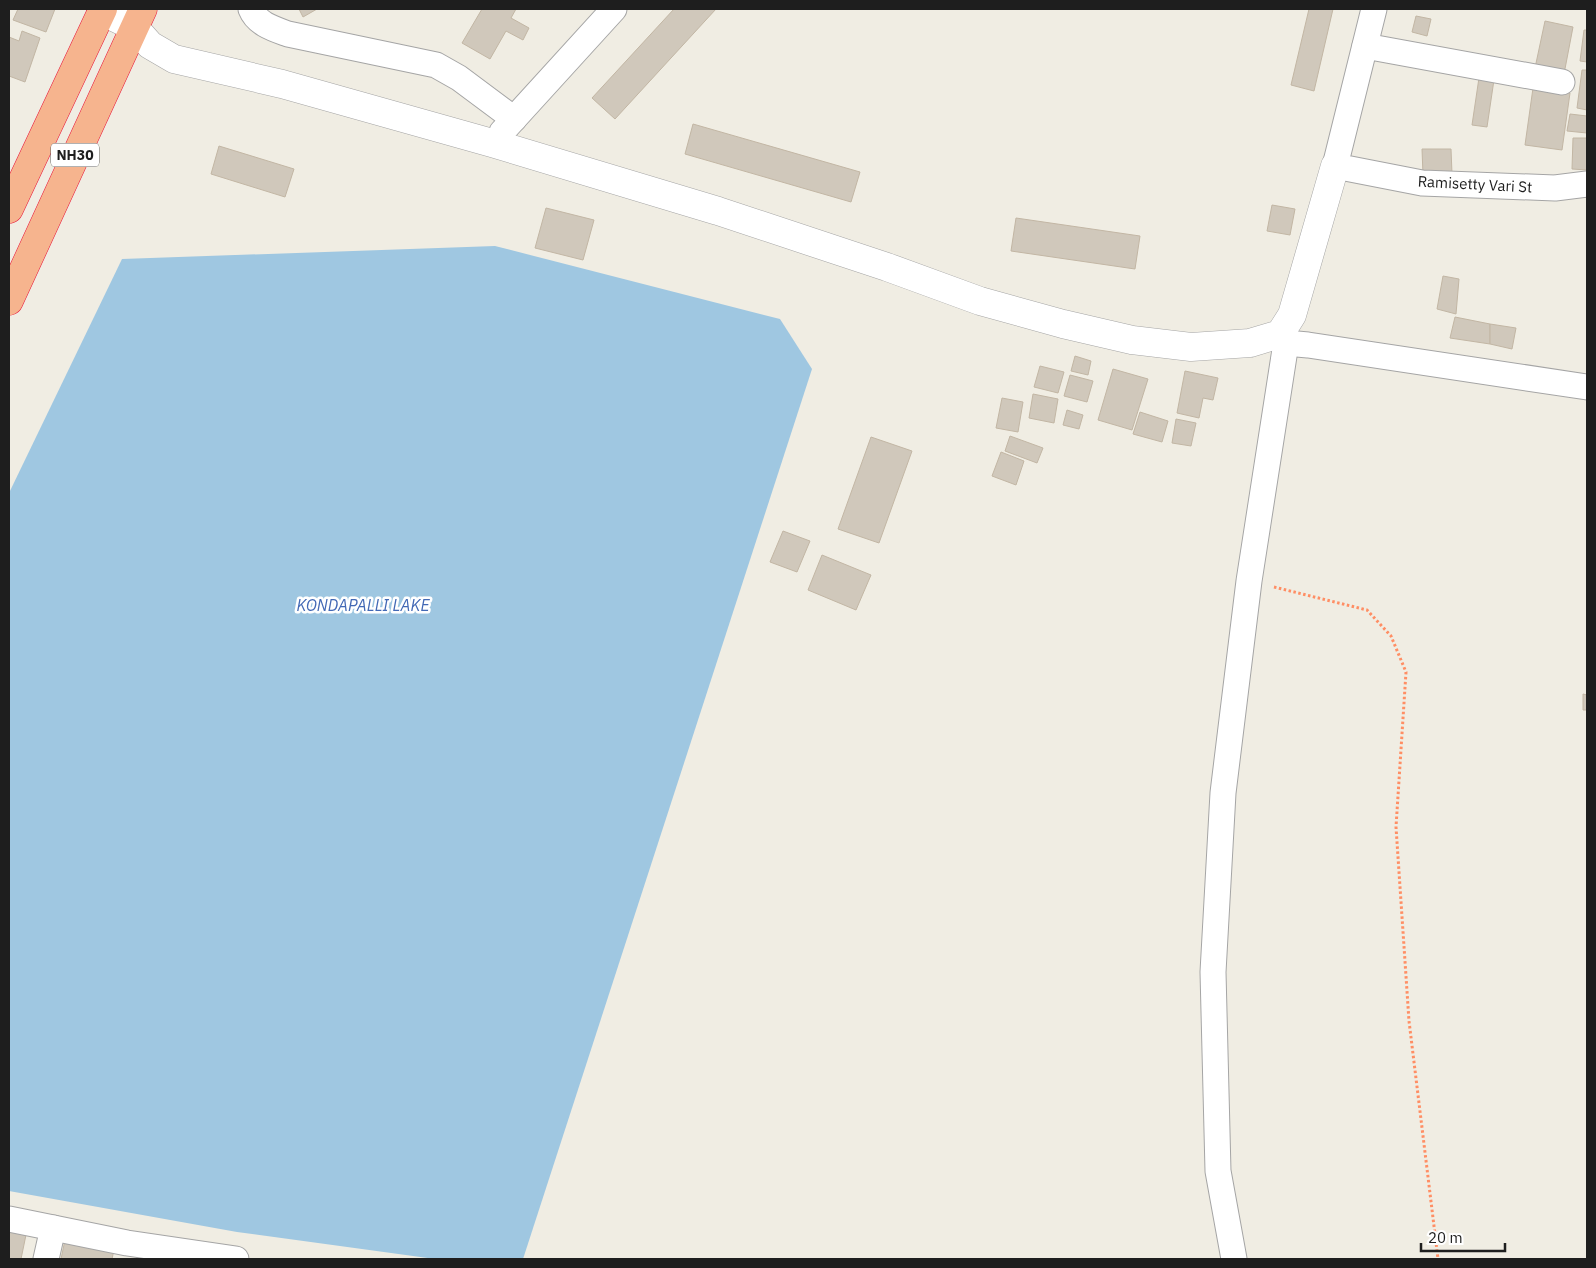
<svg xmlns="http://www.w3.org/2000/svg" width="1596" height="1268" viewBox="0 0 1596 1268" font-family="'IBM Plex Sans',sans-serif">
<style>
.water{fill:#9fc7e1}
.building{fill:#d0c8bb;stroke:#c2b6a4}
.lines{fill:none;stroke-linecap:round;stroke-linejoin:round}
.minor-casing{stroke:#a5a5a5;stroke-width:27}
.tertiary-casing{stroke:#a5a5a5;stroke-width:29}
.trunk-casing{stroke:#e8153a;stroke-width:29}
.path{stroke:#ff8e64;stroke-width:3;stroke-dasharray:2.5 2.5;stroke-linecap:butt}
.minor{stroke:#fff;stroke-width:25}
.tertiary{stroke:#fff;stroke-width:28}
.trunk{stroke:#f6b48e;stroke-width:28}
.labels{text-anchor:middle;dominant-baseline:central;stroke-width:5;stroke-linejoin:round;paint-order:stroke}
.shield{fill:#fff;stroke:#626262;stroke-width:1}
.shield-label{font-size:14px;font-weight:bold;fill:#1e1e1e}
.street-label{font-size:15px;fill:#1e1e1e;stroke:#fff}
.water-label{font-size:16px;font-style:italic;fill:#4268b5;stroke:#fff}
</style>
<rect width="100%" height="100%" fill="#f0ede3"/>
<!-- water -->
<polygon class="water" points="495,246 780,319 812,369 523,1259 435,1259 237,1232 9,1191 9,493 122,259"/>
<!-- building -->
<g class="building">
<polygon points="18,9 55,9 46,32 13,20"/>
<polygon points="299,9 317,9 303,17"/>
<polygon points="482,9 516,9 511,18 529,28 523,40 506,31 490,59 462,43"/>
<polygon points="674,9 716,9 615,119 592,98"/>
<polygon points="1309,9 1333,9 1314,91 1291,85"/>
<polygon points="1416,16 1431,19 1427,36 1412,32"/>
<polygon points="1545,21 1573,27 1564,74 1535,68"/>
<polygon points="1584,30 1587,30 1587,62 1580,61"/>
<polygon points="22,31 40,38 25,82 9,76 9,37 19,41"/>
<polygon points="1582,70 1587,70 1587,110 1577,108"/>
<polygon points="1480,71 1495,73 1487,127 1472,125"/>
<polygon points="1533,88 1570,93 1562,150 1525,145"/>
<polygon points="1570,114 1587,116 1587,133 1567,131"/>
<polygon points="693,124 860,172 851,202 685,154"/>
<polygon points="1573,138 1587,138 1587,170 1572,169"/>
<polygon points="219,146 294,169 285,197 211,174"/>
<polygon points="1422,149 1451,149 1452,174 1423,175"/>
<polygon points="1272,205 1295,209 1290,235 1267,231"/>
<polygon points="546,208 594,220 583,260 535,248"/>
<polygon points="1016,218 1140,236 1135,269 1011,251"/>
<polygon points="1443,276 1459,279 1456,314 1437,309"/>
<polygon points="1455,317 1490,324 1490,344 1450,338"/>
<polygon points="1490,324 1516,328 1512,349 1490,344"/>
<polygon points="1075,356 1091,361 1088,375 1071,371"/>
<polygon points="1040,366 1064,372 1058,393 1034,387"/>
<polygon points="1113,369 1148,379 1132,430 1098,420"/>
<polygon points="1185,371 1218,378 1213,400 1203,398 1199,418 1177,413"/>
<polygon points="1070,375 1093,381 1087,402 1064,396"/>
<polygon points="1033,394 1058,399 1054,423 1029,418"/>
<polygon points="1002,398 1023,402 1018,432 996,428"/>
<polygon points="1067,410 1083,415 1079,429 1063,425"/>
<polygon points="1140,412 1168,421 1162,442 1133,434"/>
<polygon points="1176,419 1196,423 1191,446 1172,443"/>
<polygon points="1010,436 1043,448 1037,463 1005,451"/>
<polygon points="871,437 912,451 879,543 838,529"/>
<polygon points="1001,452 1024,461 1016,485 992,476"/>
<polygon points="783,531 810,541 797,572 770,562"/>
<polygon points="822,555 871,575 856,610 808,590"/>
<polygon points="1583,694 1587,695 1587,710 1583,710"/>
<polygon points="9,1226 27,1230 21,1259 9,1259"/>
<polygon points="65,1240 114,1250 112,1259 61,1259"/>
</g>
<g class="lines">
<!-- minor casing -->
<g class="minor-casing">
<g id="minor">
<path d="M251 9C257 24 274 29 288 34L436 65 459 78 514 119"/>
<polyline points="1374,9 1335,166 1422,183 1555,188 1587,184"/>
<polyline points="1365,46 1562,82"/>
<polyline points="502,132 614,9"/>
<polyline points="1286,343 1308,345 1587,387"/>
<polyline points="9,1219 127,1243 236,1259"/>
<polyline points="46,1259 53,1228"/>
<polyline points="1234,1259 1218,1171 1213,972 1223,793 1249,581 1286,343 1280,334"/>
</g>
</g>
<!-- tertiary casing -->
<g class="tertiary-casing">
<polyline id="tertiary" points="101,11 134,27 150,45 174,59 282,84 492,143 718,211 887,267 980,301 1063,324 1132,340 1191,347 1250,343 1280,334 1292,315 1335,166"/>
</g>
<!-- trunk casing -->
<g class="trunk-casing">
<g id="trunk">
<polyline points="9,209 103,9"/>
<polyline points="9,301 143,9"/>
</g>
</g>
<!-- path -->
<polyline class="path" points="1274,587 1367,610 1391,636 1406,672 1396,827 1409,1021 1438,1259"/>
<!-- minor -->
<use href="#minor" class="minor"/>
<!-- tertiary -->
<use href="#tertiary" class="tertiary"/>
<!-- trunk -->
<use href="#trunk" class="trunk"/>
</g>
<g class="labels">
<!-- shield labels -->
<rect class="shield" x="51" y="143.5" width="48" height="23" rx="4"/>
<g class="shield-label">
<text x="75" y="155">NH30</text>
</g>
<!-- street labels -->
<g class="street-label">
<text transform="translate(1475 184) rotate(3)">Ramisetty Vari St</text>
</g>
<!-- water labels -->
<g class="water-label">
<text x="363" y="605">KONDAPALLI LAKE</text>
</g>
</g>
<!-- border -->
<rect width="1596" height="1268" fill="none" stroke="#1e1e1e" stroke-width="20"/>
<!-- scale -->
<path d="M1421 1243v8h84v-8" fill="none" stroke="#1e1e1e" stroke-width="2.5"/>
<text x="1428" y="1243" font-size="15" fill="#1e1e1e" stroke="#ffffff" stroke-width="4" paint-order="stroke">20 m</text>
</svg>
